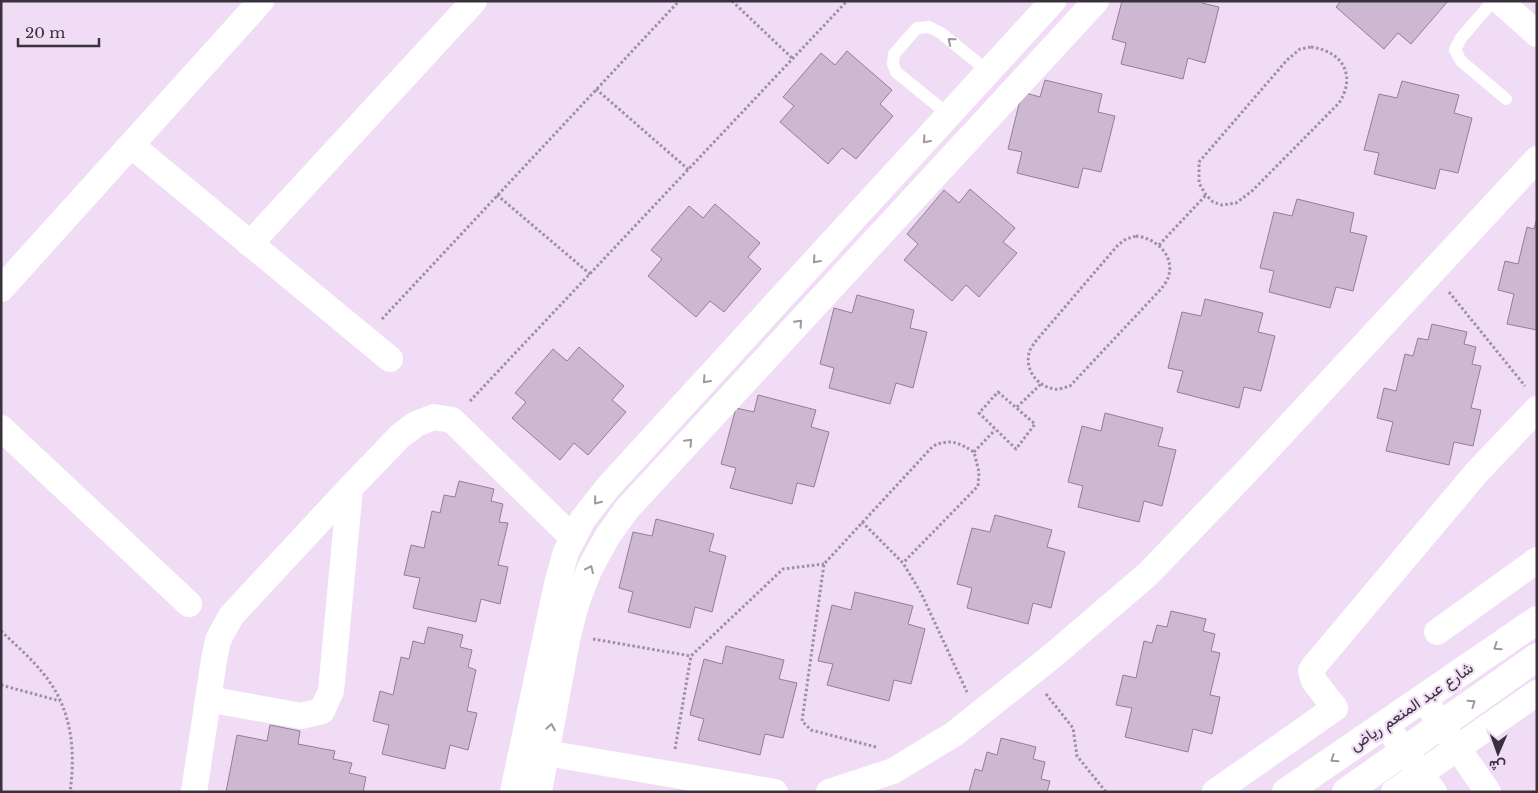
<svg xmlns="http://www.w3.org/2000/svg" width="1538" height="793" viewBox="0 0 1538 793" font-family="'Libre Baskerville',Vazirmatn,serif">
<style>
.building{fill:#cdb8d1;stroke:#927f97}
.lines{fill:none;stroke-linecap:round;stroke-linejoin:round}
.path{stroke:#9e8fa1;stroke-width:3;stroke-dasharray:2.5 2.5;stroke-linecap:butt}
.lane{stroke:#fff;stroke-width:12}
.street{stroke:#fff;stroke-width:26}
.secondary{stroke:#fff;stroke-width:28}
.oneway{stroke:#9c989d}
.labels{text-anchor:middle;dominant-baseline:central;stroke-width:4.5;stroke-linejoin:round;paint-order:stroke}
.street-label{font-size:16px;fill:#39313b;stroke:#f1dcf6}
</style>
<rect width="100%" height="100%" fill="#f1dcf6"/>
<!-- building -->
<g class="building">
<polygon points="1122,1 1202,1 1202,3 1219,7 1205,63 1188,58 1183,79 1121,64 1126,43 1112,39"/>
<polygon points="1341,1 1448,1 1411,44 1398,33 1384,49 1336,7"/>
<polygon points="847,51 892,90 880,104 893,116 856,159 842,148 828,164 780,122 794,106 783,97 821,53 835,65"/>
<polygon points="1045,80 1102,94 1098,112 1115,116 1101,172 1083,168 1078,188 1017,173 1022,152 1008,149 1022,92 1040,97"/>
<polygon points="1402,81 1459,95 1454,113 1472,118 1458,173 1440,169 1435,189 1374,174 1379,153 1364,150 1379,94 1397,98"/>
<polygon points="970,189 1015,228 1003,242 1017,253 979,297 966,285 952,301 904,260 918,244 907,234 944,190 959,203"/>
<polygon points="1297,199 1354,213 1350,232 1367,236 1353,291 1336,287 1330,308 1269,292 1274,271 1260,268 1274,212 1292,216"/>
<polygon points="715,204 760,243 748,257 761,269 724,312 710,301 696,317 648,276 662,259 651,250 689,206 703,218"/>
<polygon points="1537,218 1537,330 1507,324 1514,294 1498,290 1505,261 1518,264 1527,227 1534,229"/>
<polygon points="857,295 914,310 910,328 927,332 913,388 896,383 890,404 829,388 834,368 820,364 834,308 852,313"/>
<polygon points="1205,299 1263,313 1258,332 1275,336 1261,391 1244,387 1239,408 1177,392 1183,371 1168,368 1182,312 1201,316"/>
<polygon points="1432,324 1467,332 1464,344 1476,347 1472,364 1481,366 1471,408 1481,410 1473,446 1454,442 1449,465 1386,451 1393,422 1377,418 1384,388 1396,391 1405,354 1413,356 1418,338 1428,340"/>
<polygon points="579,347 624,386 612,400 626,412 588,455 574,443 560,460 512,418 526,402 515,393 553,349 567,361"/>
<polygon points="758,395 816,410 811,427 829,432 814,487 797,483 792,504 730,488 736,468 721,464 736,408 754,412"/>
<polygon points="1105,413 1163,428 1158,446 1176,450 1162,506 1144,501 1139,522 1078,507 1083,486 1068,482 1082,426 1101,431"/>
<polygon points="459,481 494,489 491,501 503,504 499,522 508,523 498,565 508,567 500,604 481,599 476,622 413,608 420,578 404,575 411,545 424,548 432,511 440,513 444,495 455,497"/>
<polygon points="995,515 1052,530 1047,547 1065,552 1051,608 1033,603 1028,624 967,608 972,588 957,584 972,528 990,532"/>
<polygon points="656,519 714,534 709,551 726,556 712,612 695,607 690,628 628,612 633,592 619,588 633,532 652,536"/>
<polygon points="855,592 913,606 908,624 925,629 911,684 894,680 889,701 827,685 833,664 818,661 832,605 851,610"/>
<polygon points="1171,611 1206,619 1203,631 1215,634 1211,651 1220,653 1210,695 1220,697 1212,734 1193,729 1188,752 1125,737 1132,708 1116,705 1123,675 1136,678 1144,641 1152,643 1157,625 1167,627"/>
<polygon points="428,627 463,635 460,647 472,650 468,667 476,670 467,711 477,713 468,750 450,745 445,769 382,754 389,725 373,721 380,691 393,695 401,657 409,659 413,641 424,644"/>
<polygon points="726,646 784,660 779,679 797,683 783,738 765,734 760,755 698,740 704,719 690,715 704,659 722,664"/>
<polygon points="270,725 300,731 298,744 335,751 333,759 352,763 349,773 366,777 363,792 226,792 237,735 267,741"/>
<polygon points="1001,738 1036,747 1033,759 1045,762 1041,779 1050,781 1047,792 969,792 975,769 982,771 987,752 997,755"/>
</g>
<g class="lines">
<!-- path -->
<g class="path">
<polyline points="732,1 793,59"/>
<path d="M1311 47C1342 51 1357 75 1339 103L1252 191 1236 203 1222 205 1213 202 1206 195 1199 183V162L1287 60 1300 49Z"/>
<polyline points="596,89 689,170"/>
<polyline points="497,195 590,274"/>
<path d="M1136 236C1156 238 1176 256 1168 278 1167 281 1164 285 1162 288L1070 386C1065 387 1059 390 1054 389 1037 386 1025 370 1029 353 1030 349 1033 345 1035 342L1118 245 1126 239Z"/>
<polyline points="1159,245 1206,195"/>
<polyline points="1449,292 1525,386"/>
<polyline points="382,319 679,1"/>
<polygon points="998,392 1035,424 1016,449 979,413"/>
<polyline points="470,401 847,1"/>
<polyline points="1017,407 1041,384"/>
<polyline points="974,452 995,430"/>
<polyline points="862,522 903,563 921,593 967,692"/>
<path d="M1 631C19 648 40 666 53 687 73 719 75 756 70 792"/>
<polyline points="593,639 691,656"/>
<polyline points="1,685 60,701"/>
<polyline points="1046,694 1073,728 1077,756 1106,792"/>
<path d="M876 747 811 730 802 721 824 564 933 446C951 438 959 443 974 452L979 472 978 486 903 563"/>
<polyline points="675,749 691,656 783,569 824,564"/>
</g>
<!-- lane -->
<g class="lane">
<polyline points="1493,1 1461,38 1455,50 1461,61 1506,99"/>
<polyline points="949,115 896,72 893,64 894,54 917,28 929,27 941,33 989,72"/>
</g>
<!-- street -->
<g class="street">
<polyline points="1500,1 1537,34"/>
<polyline points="131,145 390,359"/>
<polyline points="250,244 474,1"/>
<polyline points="1,289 261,1"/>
<polyline points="1,428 189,604"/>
<polyline points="1437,632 1537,560"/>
<polyline points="1423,698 1488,792"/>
<polyline points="208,699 301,716 322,711 331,691 350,488"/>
<polyline points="1385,724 1434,792"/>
<polyline points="546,753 775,792"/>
<polyline points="194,792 214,660 218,640 231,616 350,488 400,436 416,424 434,417 452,420 573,538"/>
<polyline points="513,792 557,584 566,552 583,519 608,487 1053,1"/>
<polyline points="539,792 568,635 577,601 590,568 607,537 627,509 1096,1"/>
<polyline points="829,792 893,771 954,734 1051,657 1148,574 1248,470 1537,159"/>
<polyline points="1215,792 1335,708 1314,681 1311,671 1314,666 1477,472 1537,409"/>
<polyline points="1394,792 1537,693"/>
</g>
<!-- secondary -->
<g class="secondary">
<polyline points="1286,792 1537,620"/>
<polyline points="1346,792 1537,657"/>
</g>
</g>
<!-- one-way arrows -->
<defs><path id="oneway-chevron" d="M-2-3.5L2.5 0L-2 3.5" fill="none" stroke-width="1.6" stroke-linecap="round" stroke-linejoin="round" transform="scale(1.25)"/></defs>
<g class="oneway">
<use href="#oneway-chevron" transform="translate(951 41) rotate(-141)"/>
<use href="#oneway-chevron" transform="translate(926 140) rotate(132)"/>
<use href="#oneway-chevron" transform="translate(816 260) rotate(132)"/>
<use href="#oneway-chevron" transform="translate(799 323) rotate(-47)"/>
<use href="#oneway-chevron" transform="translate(706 380) rotate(132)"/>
<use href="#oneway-chevron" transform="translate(689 442) rotate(-47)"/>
<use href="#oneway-chevron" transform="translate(597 501) rotate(129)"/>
<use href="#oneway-chevron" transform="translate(590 569) rotate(-65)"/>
<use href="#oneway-chevron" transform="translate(1497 647) rotate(145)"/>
<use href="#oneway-chevron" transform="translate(1472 703) rotate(-35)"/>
<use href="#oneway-chevron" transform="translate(551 727) rotate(-80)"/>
<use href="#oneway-chevron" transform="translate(1334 759) rotate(146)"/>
</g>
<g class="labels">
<!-- street labels -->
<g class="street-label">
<text transform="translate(1411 706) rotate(-34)">شارع عبد المنعم رياض</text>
</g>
</g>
<!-- border -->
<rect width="1538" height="793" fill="none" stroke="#39313b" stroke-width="5"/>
<!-- north arrow -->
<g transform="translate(1498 753) rotate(182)" stroke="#f1dcf6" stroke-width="4" paint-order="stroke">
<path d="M0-4L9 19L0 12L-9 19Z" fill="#39313b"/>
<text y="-8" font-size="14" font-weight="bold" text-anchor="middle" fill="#39313b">ش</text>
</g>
<!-- scale -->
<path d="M18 38v8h81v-8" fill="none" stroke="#39313b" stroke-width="2.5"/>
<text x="25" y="38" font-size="15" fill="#39313b" stroke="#f1dcf6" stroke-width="4" paint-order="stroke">20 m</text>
</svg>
